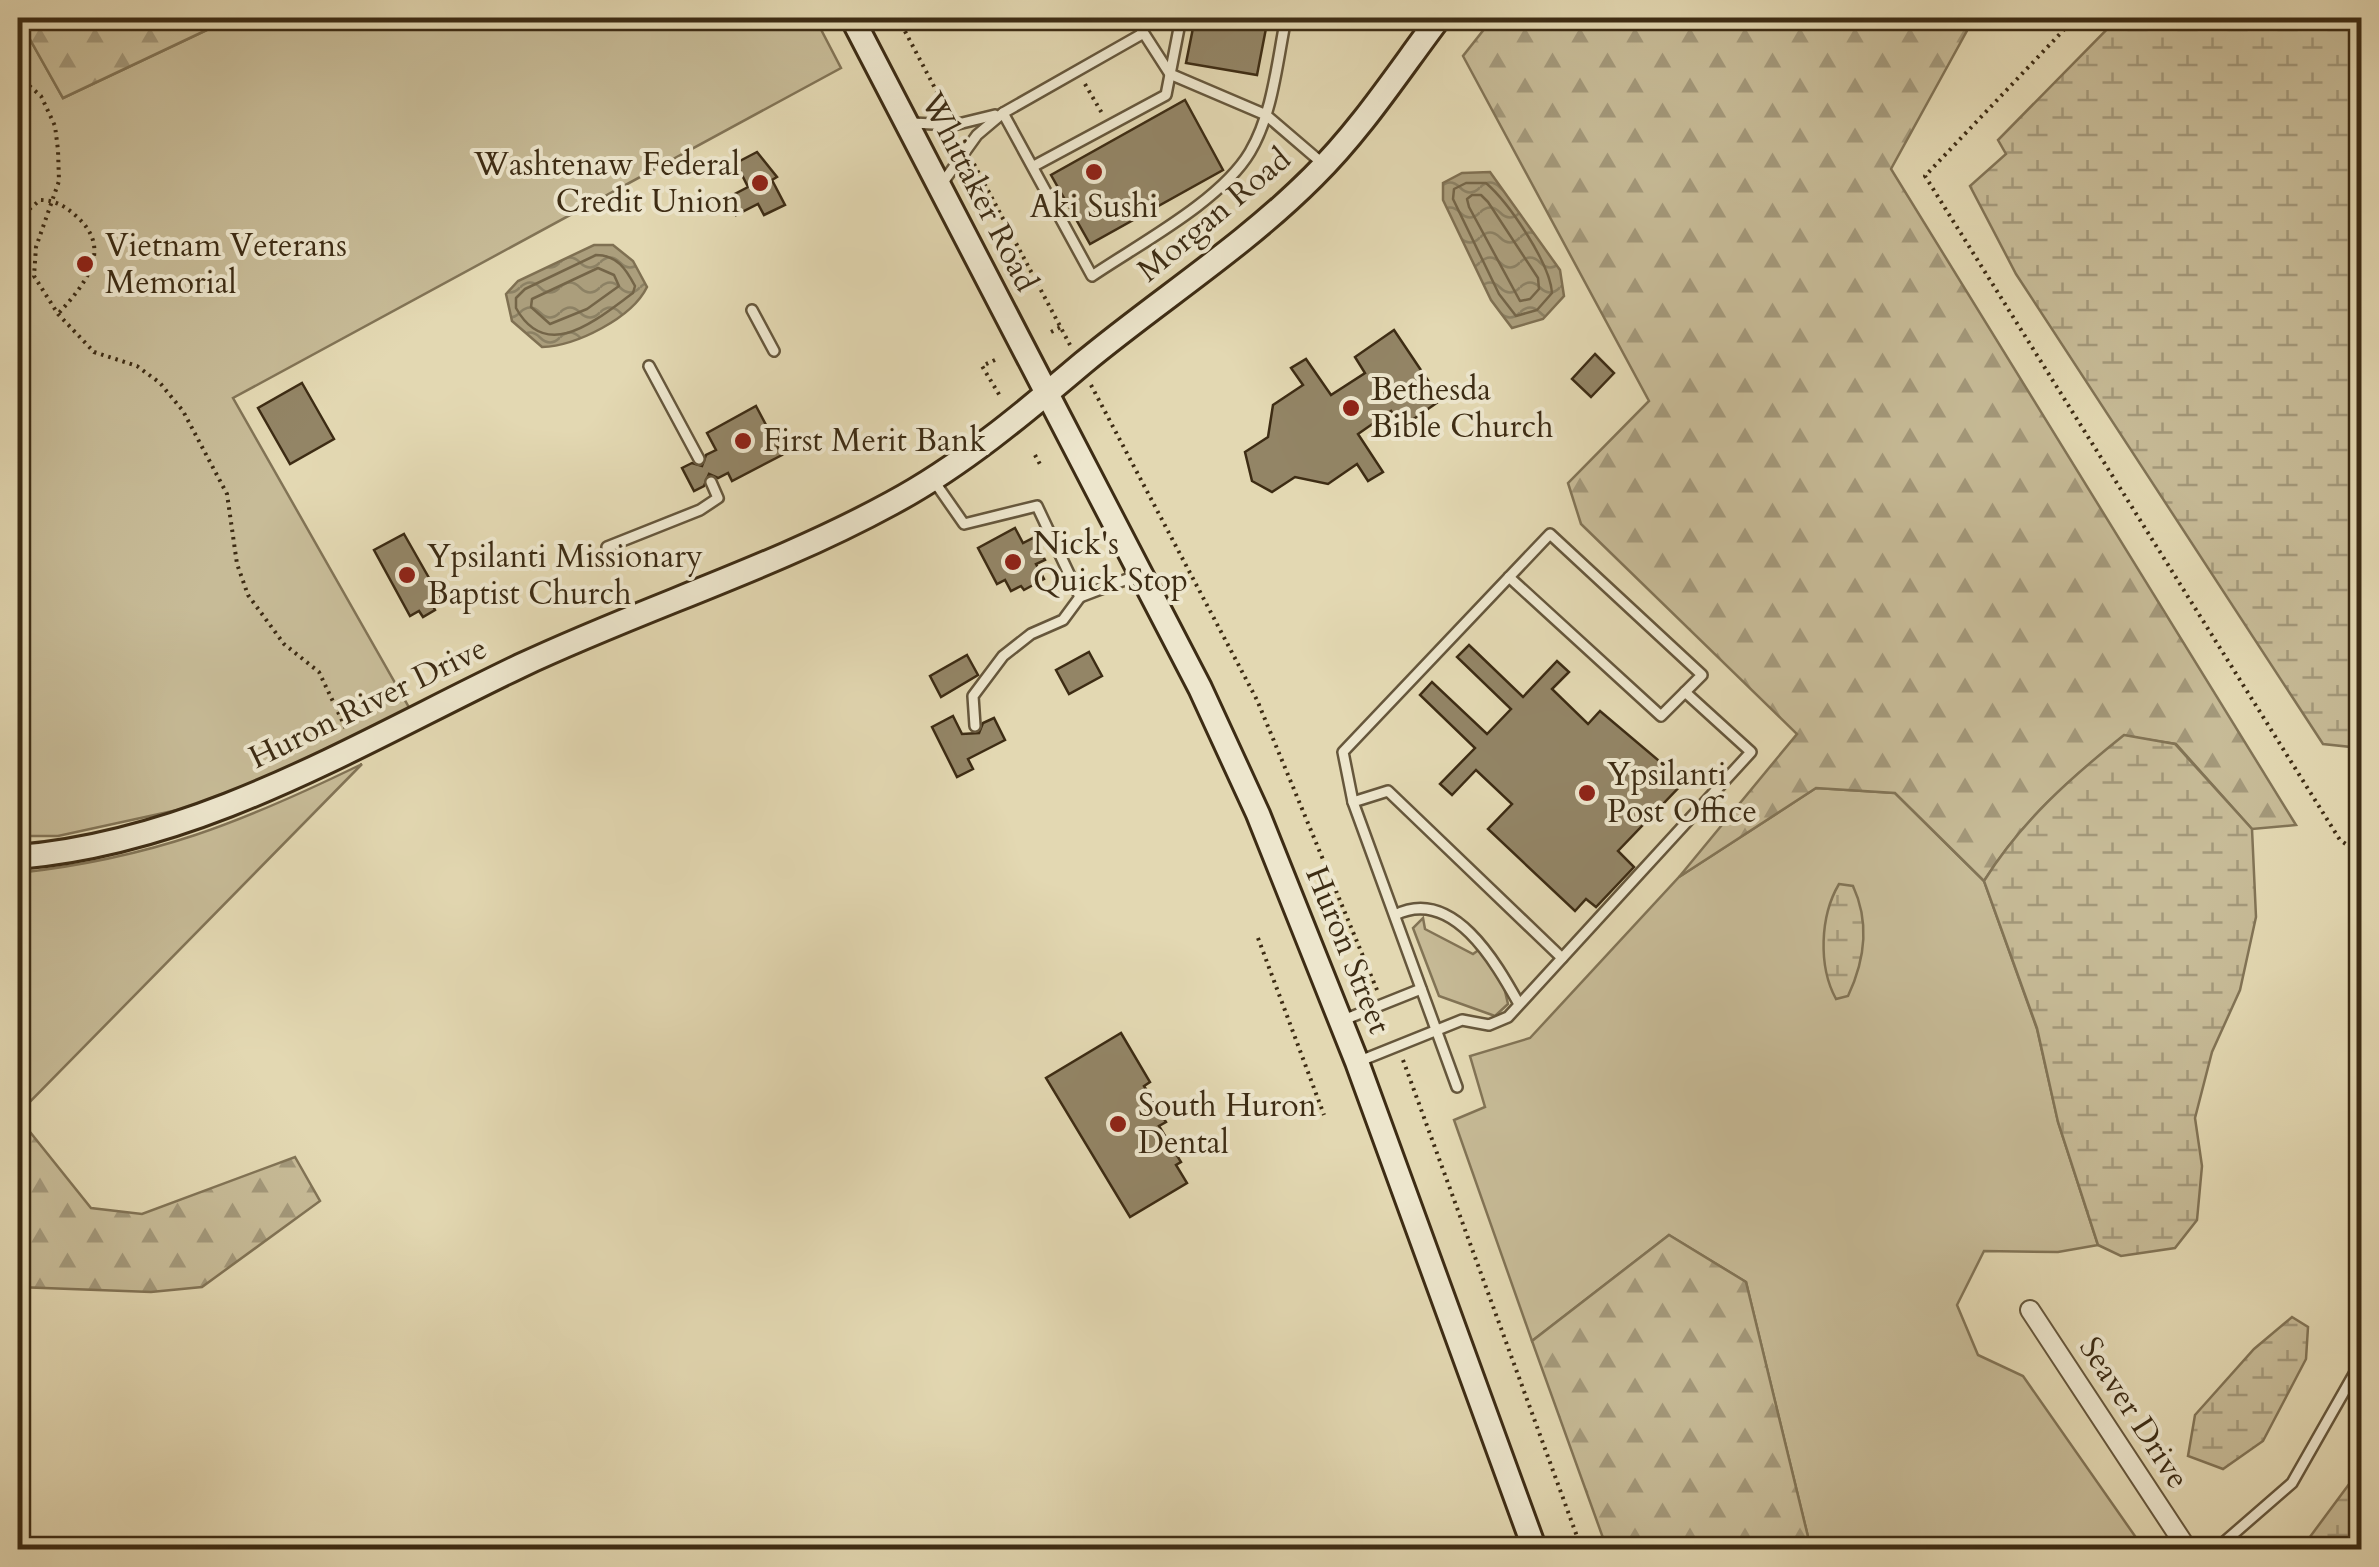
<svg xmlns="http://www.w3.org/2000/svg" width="2379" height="1567" viewBox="0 0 2379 1567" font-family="Cardo,serif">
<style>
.green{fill:#c7bb97;stroke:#827456;stroke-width:2.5}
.forest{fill:url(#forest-firs);stroke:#827456;stroke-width:2.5}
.wetland{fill:url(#wetland-marsh);stroke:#827456;stroke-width:2.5}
.water{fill:url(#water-waves);stroke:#7f7052;stroke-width:2.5}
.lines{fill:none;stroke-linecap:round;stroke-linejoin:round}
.shore{stroke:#746548;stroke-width:2.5}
.building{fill:#938566;stroke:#3d2c14;stroke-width:2.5}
.lane-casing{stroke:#66573c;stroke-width:14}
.street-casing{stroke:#66573c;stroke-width:22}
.secondary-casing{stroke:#3d2c14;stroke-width:28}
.path{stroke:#3d2c14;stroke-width:4;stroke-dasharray:2.5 5;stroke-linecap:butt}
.lane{stroke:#ede6cd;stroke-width:9}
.street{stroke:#ede6cd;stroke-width:18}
.secondary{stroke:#ede6cd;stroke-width:22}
.poi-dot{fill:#8f2418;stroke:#ede6cd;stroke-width:4}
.labels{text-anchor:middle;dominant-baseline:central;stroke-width:8;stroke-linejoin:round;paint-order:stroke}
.poi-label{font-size:32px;fill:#3d2c14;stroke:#ede6cd;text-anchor:start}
.street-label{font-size:32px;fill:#3d2c14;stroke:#ede6cd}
</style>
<defs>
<pattern id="forest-firs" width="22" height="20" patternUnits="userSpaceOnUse" patternTransform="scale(2.5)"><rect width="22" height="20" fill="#c7bb97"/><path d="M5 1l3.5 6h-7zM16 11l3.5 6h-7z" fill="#a3987a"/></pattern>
<pattern id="wetland-marsh" width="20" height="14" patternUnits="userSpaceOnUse" patternTransform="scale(2.5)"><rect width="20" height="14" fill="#c7bb97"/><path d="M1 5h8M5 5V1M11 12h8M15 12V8" fill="none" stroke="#a3987a"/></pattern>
<pattern id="water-waves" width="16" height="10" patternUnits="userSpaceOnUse" patternTransform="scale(2.5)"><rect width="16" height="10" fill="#ab9e7c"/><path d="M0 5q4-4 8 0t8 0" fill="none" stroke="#8c8164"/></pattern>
</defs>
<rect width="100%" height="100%" fill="#e3d8b2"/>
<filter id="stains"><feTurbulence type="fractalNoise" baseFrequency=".002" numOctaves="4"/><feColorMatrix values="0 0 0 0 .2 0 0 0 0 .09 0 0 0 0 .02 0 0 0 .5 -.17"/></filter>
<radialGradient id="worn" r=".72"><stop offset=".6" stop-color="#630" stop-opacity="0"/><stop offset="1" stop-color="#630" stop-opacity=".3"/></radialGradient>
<!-- green -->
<g class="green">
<polygon points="18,18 63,98 232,18 431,18 435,22 440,18 815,18 841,68 233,398 411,711 214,802 58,836 18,836 18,262 27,226 18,198"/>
<path d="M362 764 18 1114V873C153 858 241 823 362 764Z"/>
<polygon points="1816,788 1895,793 1984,881 2037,1029 2058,1122 2098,1245 2058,1252 1984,1251 1957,1305 1978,1355 2023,1376 2144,1549 1811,1549 1746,1282 1669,1235 1532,1341 1454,1120 1485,1107 1470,1056 1530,1038 1679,877"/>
<polygon points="1423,918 1425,929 1473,954 1480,949 1504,987 1508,1004 1495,1016 1439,996 1413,928"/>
</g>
<!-- forest -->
<g class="forest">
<polygon points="18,18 232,18 63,98"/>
<path d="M1493 18H1974L1891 169 2296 825 2252 829 2176 744 2124 736C2069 779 2021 822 1984 881L1895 793 1816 788 1679 877 1797 734 1581 524 1568 483 1649 401 1463 56Z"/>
<polygon points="18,1117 91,1208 142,1214 295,1157 320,1201 202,1287 151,1292 18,1287"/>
<polygon points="1669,1235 1746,1282 1811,1549 1607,1549 1532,1341"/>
</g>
<!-- wetland -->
<g class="wetland">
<polygon points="2118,18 2361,18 2361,748 2323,744 2016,274 1970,186 2006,154 1998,140"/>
<path d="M2124 735 2175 744 2252 829 2256 917 2240 990 2212 1052 2195 1118 2202 1166 2197 1220 2175 1248 2121 1256 2098 1245 2058 1122 2037 1028 1984 881C2021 822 2069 779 2124 735Z"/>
<path d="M1839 884 1853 886C1870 923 1865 960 1848 996L1836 999C1818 966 1820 916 1839 884Z"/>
<polygon points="2292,1317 2308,1327 2306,1359 2263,1441 2223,1469 2188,1456 2195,1415 2254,1349"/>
<polygon points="2361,1468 2361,1549 2301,1549"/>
</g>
<!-- water -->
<g class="water">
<polygon points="1490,172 1560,270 1564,296 1543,319 1512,328 1491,300 1443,200 1443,183 1462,173"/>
<path d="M594 245H613L633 261 647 287C632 318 576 346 542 347L512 321 506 294 518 281Z"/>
</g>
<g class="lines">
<!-- shore -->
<g class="shore">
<path d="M1466 183H1486C1509 203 1550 263 1552 293L1537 310 1516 316 1499 294 1453 199 1454 189Z"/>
<polygon points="1472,195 1481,195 1488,202 1538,278 1539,289 1530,299 1520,301 1469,207 1467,199"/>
<path d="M596 255C617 255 626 269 635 286L633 293C597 319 547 364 516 308V298L525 289Z"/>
<polygon points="598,268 614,275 619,286 587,309 550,324 531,307 532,299"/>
</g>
</g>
<!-- building -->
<g class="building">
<polygon points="1195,18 1268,18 1257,75 1186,63"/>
<polygon points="1185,100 1223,170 1090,244 1051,175"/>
<polygon points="757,152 777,177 772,180 785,205 764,215 758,204 736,215 727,198 748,187 736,163"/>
<polygon points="1394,330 1441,400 1402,427 1391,411 1358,434 1383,472 1368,481 1357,464 1328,484 1295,477 1272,492 1252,481 1245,452 1268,437 1273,405 1303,385 1291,368 1306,359 1331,395 1365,373 1355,357"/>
<polygon points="1595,354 1614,373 1591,397 1572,379"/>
<polygon points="302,383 334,439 290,464 258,408"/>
<polygon points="756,406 782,455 732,481 728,473 718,478 709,474 704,486 694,491 682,468 692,463 702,466 706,455 716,450 707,433"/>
<polygon points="1015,528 1023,543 1033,538 1045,560 1036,564 1044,579 1024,590 1021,586 1011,591 1005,580 997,584 978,548"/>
<polygon points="404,534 441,599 432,604 435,610 423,617 419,611 410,616 374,550"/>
<polygon points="1469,645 1523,697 1557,661 1569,672 1552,689 1588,724 1600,711 1684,782 1618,851 1634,867 1596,907 1586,899 1575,911 1488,829 1512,804 1476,770 1452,795 1440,784 1475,748 1420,695 1432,682 1487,734 1511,709 1457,657"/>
<polygon points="1089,652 1102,676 1069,694 1056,670"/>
<polygon points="967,655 978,675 941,697 930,676"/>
<polygon points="953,716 962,734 979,733 983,723 994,718 1005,740 968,759 973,769 957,777 932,727"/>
<polygon points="1121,1033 1150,1082 1144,1086 1166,1122 1159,1126 1181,1162 1176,1165 1187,1183 1130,1217 1046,1078"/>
</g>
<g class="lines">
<!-- lane casing -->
<g class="lane-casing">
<g id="lane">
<polyline points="1134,18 1170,74 1266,115 1322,163"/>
<path d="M1142 34 1003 113 1092 276C1139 244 1221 201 1250 152 1273 113 1277 62 1286 18"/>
<polyline points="912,123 954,125 995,115"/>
<polyline points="1034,166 1166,95 1181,18"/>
<polyline points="941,185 977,135 1003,113"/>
<polyline points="752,310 774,351"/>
<polyline points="649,366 699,459"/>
<polyline points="934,481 964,524 1037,506 1080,597 1138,575"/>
<polyline points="607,547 700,510 718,498 711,482"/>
<polyline points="1509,577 1661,716 1685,692"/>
<polyline points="975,726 973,696 1003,656 1031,634 1063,620 1080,597"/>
<polyline points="1353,802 1343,752 1550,534 1702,675 1685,692 1751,752 1508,1017 1489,1025 1462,1020 1360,1061"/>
<path d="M1395 915C1453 886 1496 963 1519 1004"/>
<polyline points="1341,1021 1421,989"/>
<polyline points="1457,1087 1353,802 1388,791 1562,958"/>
<polyline points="2215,1550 2292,1483 2362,1360"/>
</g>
</g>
<!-- street casing -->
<g class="street-casing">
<polyline id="street" points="2030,1310 2188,1550"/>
</g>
<!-- secondary casing -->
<g class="secondary-casing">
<g id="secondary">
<polyline points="852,18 1200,688 1258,814 1357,1062 1535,1550"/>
<path d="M18 857C200 842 359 743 520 666 643 608 773 568 892 503 961 466 1024 413 1083 363 1159 300 1243 247 1313 177 1361 130 1399 71 1439 18"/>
</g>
</g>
<!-- path -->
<g class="path">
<polyline points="898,18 947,111"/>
<polyline points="2075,18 1925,176 2340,840 2362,855"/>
<polyline points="18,76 41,96 55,126 58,150 59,181 36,247 34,276 58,314 94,352 137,366 160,383 183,411 227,494 237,564 248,595 284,644 319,672 346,729"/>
<polyline points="1085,84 1103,115"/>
<polyline points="974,164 1070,345"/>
<path d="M18 219 40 200C54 200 65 206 75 215 115 249 85 284 58 314"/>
<polyline points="1051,332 1061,327"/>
<polyline points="995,360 982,366 1000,396"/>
<polyline points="1091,385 1257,700 1377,990"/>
<polyline points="1035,455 1042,468"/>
<polyline points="1258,938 1324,1115"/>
<polyline points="1403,1060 1582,1550"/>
</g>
<!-- lane -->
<use href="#lane" class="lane"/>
<!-- street -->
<use href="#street" class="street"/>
<!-- secondary -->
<use href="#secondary" class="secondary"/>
</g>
<!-- markers -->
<g class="poi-dot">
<circle cx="1094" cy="172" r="10"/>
<circle cx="760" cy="183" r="10"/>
<circle cx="85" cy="264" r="10"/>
<circle cx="1351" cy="408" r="10"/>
<circle cx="743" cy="441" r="10"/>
<circle cx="1013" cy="562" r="10"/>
<circle cx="407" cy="575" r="10"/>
<circle cx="1587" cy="793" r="10"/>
<circle cx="1118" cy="1124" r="10"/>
</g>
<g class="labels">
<!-- poi labels -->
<g class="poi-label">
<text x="740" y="165" text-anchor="end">Washtenaw Federal<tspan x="740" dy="37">Credit Union</tspan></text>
<text x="1094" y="207" text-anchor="middle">Aki Sushi</text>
<text x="105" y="246">Vietnam Veterans<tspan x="105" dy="37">Memorial</tspan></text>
<text x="1371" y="390">Bethesda<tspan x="1371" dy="37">Bible Church</tspan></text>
<text x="763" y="441">First Merit Bank</text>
<text x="1033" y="544">Nick's<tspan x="1033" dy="37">Quick Stop</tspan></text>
<text x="427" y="557">Ypsilanti Missionary<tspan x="427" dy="37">Baptist Church</tspan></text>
<text x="1607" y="775">Ypsilanti<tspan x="1607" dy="37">Post Office</tspan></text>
<text x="1138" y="1106">South Huron<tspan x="1138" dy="37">Dental</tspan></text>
</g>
<!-- street labels -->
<g class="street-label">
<text transform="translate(979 192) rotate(63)">Whittaker Road</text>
<text transform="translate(1214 215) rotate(-40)">Morgan Road</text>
<text transform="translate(368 703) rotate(-26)">Huron River Drive</text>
<text transform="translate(1348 950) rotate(68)">Huron Street</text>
<text transform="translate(2134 1413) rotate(57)">Seaver Drive</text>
</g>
</g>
<!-- margin -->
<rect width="2379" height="1567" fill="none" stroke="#e3d8b2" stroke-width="60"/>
<rect x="20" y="20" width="2339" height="1527" fill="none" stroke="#3d2c14" stroke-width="5"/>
<rect x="30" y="30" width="2319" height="1507" fill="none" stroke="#3d2c14" stroke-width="2.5"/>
<rect width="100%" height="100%" filter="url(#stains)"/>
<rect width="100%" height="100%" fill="url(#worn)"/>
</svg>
